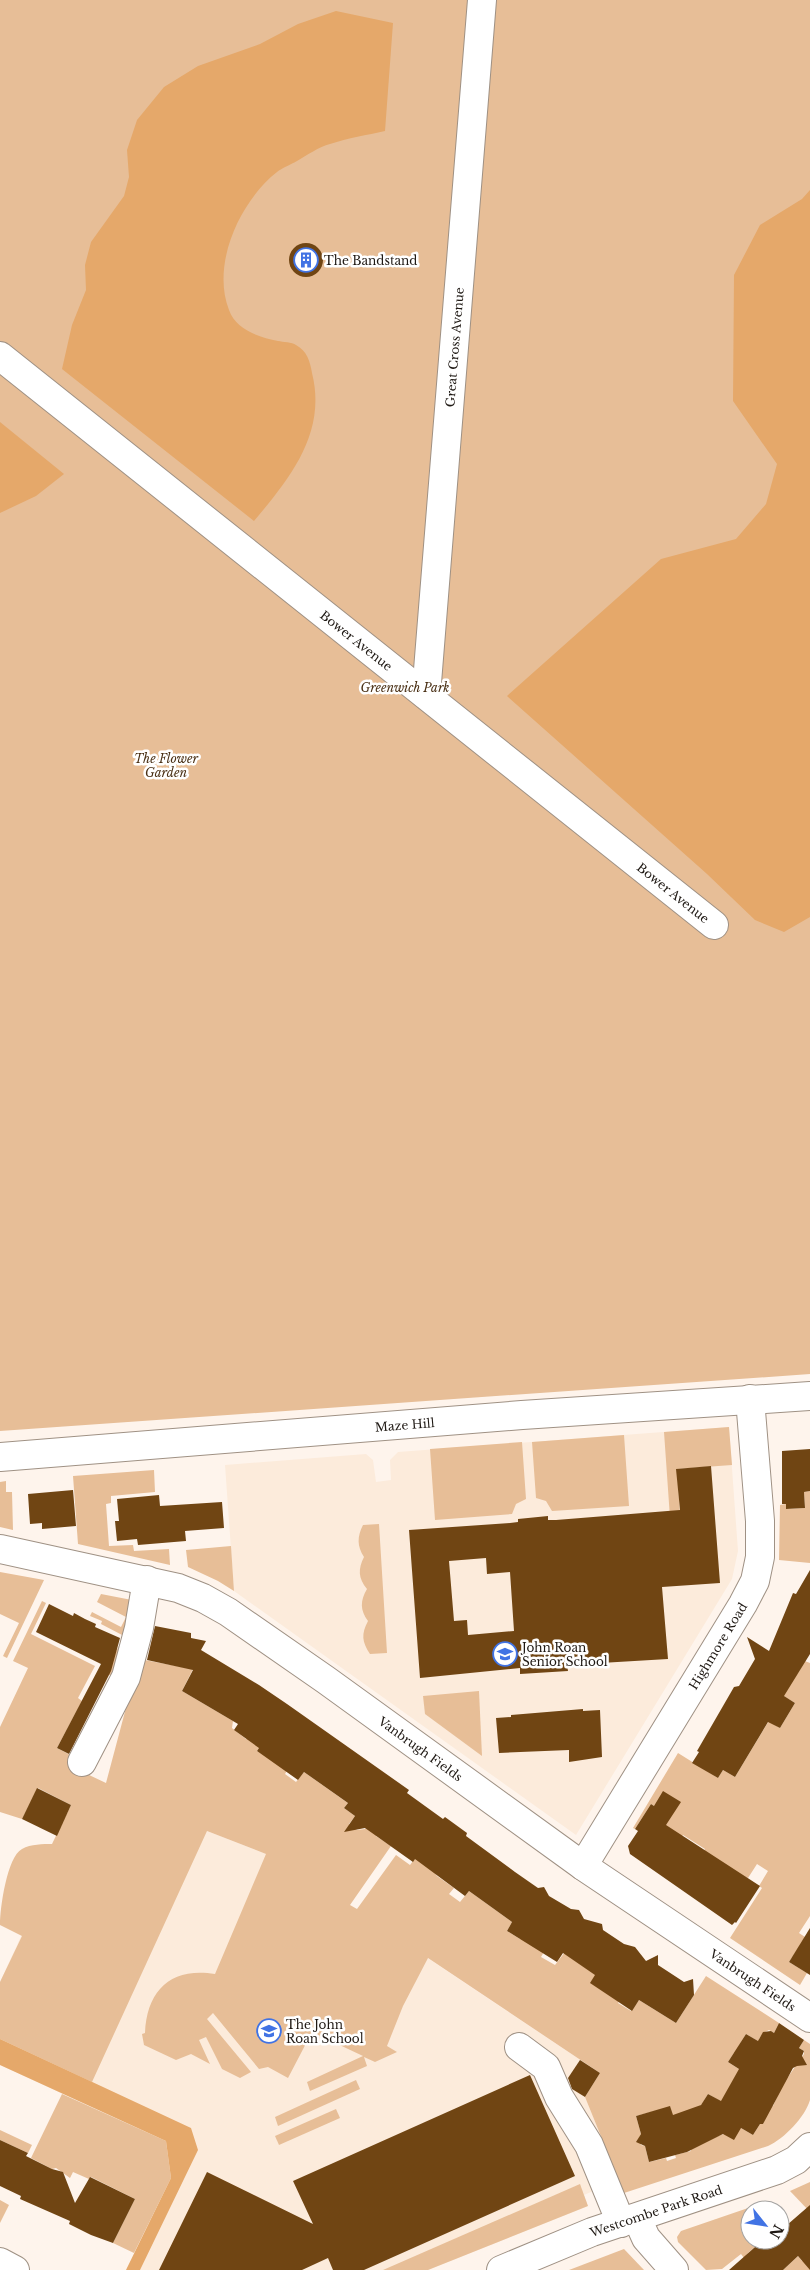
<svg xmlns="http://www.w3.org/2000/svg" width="810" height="2270" viewBox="0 0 810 2270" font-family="'Libre Baskerville',serif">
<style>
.built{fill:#fcebdb}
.green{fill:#e7be97;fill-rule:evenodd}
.forest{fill:#e5a86a}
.building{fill:#704513;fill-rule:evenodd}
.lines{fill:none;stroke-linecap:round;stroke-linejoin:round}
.minor-casing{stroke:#9f9184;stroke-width:30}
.minor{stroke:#fff;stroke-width:28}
.labels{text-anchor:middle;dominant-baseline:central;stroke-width:5;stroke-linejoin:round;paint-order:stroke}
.poi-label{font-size:12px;fill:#1f1914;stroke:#fff;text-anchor:start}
.street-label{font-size:12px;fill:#1f1914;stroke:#fff}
.park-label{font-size:12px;font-style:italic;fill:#492f14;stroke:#fff}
</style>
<rect width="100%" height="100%" fill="#fef4ec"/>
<!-- built -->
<g class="built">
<polygon points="729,1427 738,1551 732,1579 576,1835 234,1591 225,1465 366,1454 373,1460 376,1482 391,1480 390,1460 398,1452"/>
<polygon points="94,1778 207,1831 266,1854 411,1947 600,2073 585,2097 619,2180 584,2195 588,2206 428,2270 126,2270 171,2178 166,2141 0,2065 0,1982"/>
</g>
<!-- green -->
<g class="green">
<polygon points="0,0 810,0 810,1374 0,1431"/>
<polygon points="729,1427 732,1465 677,1469 681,1531 671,1532 664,1432"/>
<polygon points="624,1435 629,1506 552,1511 546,1501 536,1498 532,1442"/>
<polygon points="522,1442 526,1499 516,1504 512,1514 435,1520 430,1449"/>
<polygon points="154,1470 155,1492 111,1496 111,1503 106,1504 109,1546 133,1545 134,1551 169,1549 170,1565 78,1544 73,1476"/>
<polygon points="6,1481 6,1492 12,1492 13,1530 0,1527 0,1482"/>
<polygon points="810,1491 810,1563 779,1560 780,1505 786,1504 787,1509 805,1508 804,1492"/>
<path d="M379 1524 387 1653 370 1654C362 1642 361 1634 368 1621 360 1610 360 1601 367 1589 358 1578 358 1569 364 1557 357 1546 357 1537 363 1525Z"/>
<polygon points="231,1546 234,1591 218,1581 188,1567 186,1550"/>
<polygon points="0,1572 44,1580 7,1658 3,1656 19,1623 0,1614"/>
<polygon points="101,1594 137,1601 116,1678 105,1673 124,1636 101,1624 102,1621 90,1616 92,1612 121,1627 126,1617 97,1602"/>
<path d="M42 1601 46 1603 31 1634 95 1666 78 1698 82 1701 57 1748 74 1757 70 1766 106 1783 139 1659 193 1669 182 1691 233 1721 232 1728 246 1739H265L257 1751 288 1769 285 1774 296 1782 304 1772 345 1801 348 1803 344 1808 355 1816 349 1824 357 1830 365 1829 372 1819 383 1826 376 1836 391 1846 350 1905 357 1909 396 1855 410 1865 419 1853 437 1876 454 1888 449 1894 460 1902 469 1891 512 1922 507 1931 520 1939 525 1930 548 1945 541 1957 555 1965 565 1952 625 1991 618 2003 631 2011 639 2000 676 2023 706 1976 779 2023 774 2033 769 2030 763 2033 759 2039 761 2043 746 2034 738 2047 788 2077 804 2054V2051L799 2048 804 2040 810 2044C810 2057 810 2089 810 2100 805 2117 784 2139 768 2146L624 2193 585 2097 600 2073 428 1958 403 2006 387 2046 397 2052 375 2062 364 2057 367 2066 310 2091 307 2082 363 2056 312 2032 288 2078 268 2067 259 2069 213 2013 207 2019 251 2072 240 2078 222 2069 206 2037 199 2040 210 2064 191 2054 176 2060 144 2045 142 2034 145 2033C147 1990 171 1967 215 1974L266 1854 207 1831 92 2082 0 2039V1982L22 1936 0 1925C0 1908 7 1857 22 1849 31 1844 43 1844 52 1844L71 1805 38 1788 22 1819 0 1812V1727L28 1668 13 1661ZM734 2053 783 2083 773 2106H770L763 2124H760L753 2135 741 2128 690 2146 691 2151 675 2155 676 2158 667 2161 666 2158 649 2162 645 2146 641 2145 639 2138 641 2134 636 2116 670 2107 676 2128 702 2104 708 2094 723 2103 742 2071 728 2062Z"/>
<polygon points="802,1660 810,1663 810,1916 799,1933 808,1939 798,1955 795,1953 789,1962 807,1973 800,1985 730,1938 762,1888 759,1886 768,1871 757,1864 748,1878 698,1860 705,1849 683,1835 677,1843 656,1830 666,1814 651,1804 635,1829 633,1828 678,1753 718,1778 723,1770 735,1777 767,1724 769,1721 780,1728 795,1703 782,1695 800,1670"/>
<polygon points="479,1691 482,1756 425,1714 423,1696"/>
<polygon points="356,2080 360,2089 278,2126 275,2117"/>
<polygon points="62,2094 166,2141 171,2178 134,2253 113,2243 135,2199 91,2177 89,2179 73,2172 70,2178 56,2168 52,2169 31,2158"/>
<polygon points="336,2109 340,2118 279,2145 275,2136"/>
<polygon points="0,2130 32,2145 28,2153 0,2140"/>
<polygon points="810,2182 810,2212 790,2191"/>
<polygon points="580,2184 588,2206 428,2270 383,2270"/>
<polygon points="0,2200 9,2205 0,2223"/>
<polygon points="751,2207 754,2210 750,2210 750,2240 763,2240 749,2252 744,2258 741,2254 722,2269 706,2270 678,2242 677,2237 681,2231"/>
<polygon points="624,2249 644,2270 569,2270"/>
<polygon points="808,2255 810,2258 810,2270 783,2270 798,2256 802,2261"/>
</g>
<!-- forest -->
<g class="forest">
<path d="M336 11 393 23 385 131C367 135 348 138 330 144 319 147 307 155 297 161 290 165 282 168 277 172 240 201 211 264 229 310 236 330 259 337 278 341 283 342 292 342 296 345 307 351 310 361 312 373 327 433 290 478 254 521L62 369 72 325 86 290 85 265 91 242 124 196 129 177 127 150 137 120 164 87 198 66 260 44 298 24Z"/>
<polygon points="810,190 810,917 784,932 755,920 707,874 507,696 661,559 736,539 766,504 777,464 733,401 734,275 760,225 802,199"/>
<polygon points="0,422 64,474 36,496 0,513"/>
<polygon points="0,2039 191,2128 198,2150 140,2270 126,2270 171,2178 166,2141 0,2065"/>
</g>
<!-- building -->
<g class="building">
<circle cx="306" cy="260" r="17"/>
<polygon points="810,1449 810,1491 804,1492 805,1508 786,1509 786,1504 782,1504 782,1451"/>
<path d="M711 1466 720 1583 662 1587 668 1659 567 1665 568 1671 520 1674V1668L420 1678 409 1530 510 1523 518 1522V1519L548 1516V1520H556L680 1510 676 1469ZM486 1558 487 1574 510 1572 514 1631 468 1635 467 1620 454 1621 449 1561Z"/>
<polygon points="73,1490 76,1526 42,1529 42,1523 30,1524 28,1494"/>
<polygon points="159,1495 160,1506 222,1502 224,1528 185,1531 186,1541 138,1545 137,1539 117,1541 115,1521 119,1521 117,1499"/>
<polygon points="810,1570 810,1654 784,1696 795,1703 780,1728 768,1722 735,1777 723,1770 718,1778 692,1763 699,1752 697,1751 734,1687 739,1686 755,1659 747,1637 769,1651 793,1593 796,1594"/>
<polygon points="49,1604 73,1616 74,1613 85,1619 96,1624 95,1627 120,1638 111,1671 69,1754 57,1748 101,1664 36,1632"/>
<polygon points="155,1626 191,1633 191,1638 206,1641 201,1650 259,1685 287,1704 409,1790 407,1793 443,1819 445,1817 467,1833 466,1836 515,1872 538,1888 544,1887 549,1896 571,1909 579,1910 584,1919 602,1924 603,1930 624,1944 635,1947 646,1961 658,1955 658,1965 684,1982 693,1979 694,1995 676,2023 639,2000 632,2011 590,1983 595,1975 563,1953 557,1962 507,1931 512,1922 469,1891 465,1896 415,1859 413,1862 365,1828 344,1832 355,1816 344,1808 348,1803 304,1772 298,1780 257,1751 259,1748 234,1730 238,1724 182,1691 193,1670 147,1660"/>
<polygon points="583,1709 583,1711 600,1710 602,1757 569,1762 569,1750 499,1753 496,1718 511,1717 511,1715"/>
<polygon points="37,1788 71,1805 57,1836 22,1819"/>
<polygon points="663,1791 681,1802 666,1825 760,1886 736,1923 735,1922 732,1925 630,1854 628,1846 638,1831 635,1829 651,1804 654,1806"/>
<polygon points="810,1928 810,1975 789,1962"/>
<polygon points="779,2023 804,2040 799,2048 804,2051 802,2056 807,2065 797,2066 793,2068 763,2124 760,2124 753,2135 741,2128 734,2140 723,2134 687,2152 649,2162 645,2146 636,2142 641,2134 636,2116 670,2106 673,2115 701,2105 708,2094 721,2101 739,2069 728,2062 746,2034 758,2041 763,2032 771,2031 774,2033"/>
<polygon points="580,2060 600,2073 585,2097 572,2089 568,2078"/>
<polygon points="530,2075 575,2176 364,2270 333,2270 328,2258 302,2270 159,2270 207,2172 313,2224 293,2181"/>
<polygon points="0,2140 28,2153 26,2156 52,2169 63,2172 75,2203 90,2177 135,2199 113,2243 91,2235 69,2224 70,2221 20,2199 21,2196 0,2186"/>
<polygon points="810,2205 810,2270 798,2256 783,2270 729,2270 763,2240 780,2240 780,2225 787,2225"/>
</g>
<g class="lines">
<!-- minor casing -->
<g class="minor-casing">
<g id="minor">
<path id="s1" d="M0 356 714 925"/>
<path id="s2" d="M426 695 482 0"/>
<path id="s3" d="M0 1457 522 1415 810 1396"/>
<path id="s4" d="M0 1549 178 1588 203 1598 228 1612 326 1680 583 1866 810 2018"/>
<polyline points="82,1762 126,1677 139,1628 147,1580"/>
<path id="s5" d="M583 1866 743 1604 755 1581 760 1557V1521L750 1399"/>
<polyline points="519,2047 546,2067 559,2097 589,2145 621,2223"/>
<polyline points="637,2218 646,2238 674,2270"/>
<polyline points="0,2262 15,2270"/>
<path id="s6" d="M501 2270 592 2232 777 2170 796 2160 810 2147"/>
</g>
</g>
<!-- minor -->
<use href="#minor" class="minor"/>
</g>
<!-- icons -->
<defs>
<g id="building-ring" transform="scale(1.25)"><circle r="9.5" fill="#fff" stroke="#4173e4" stroke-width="1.5"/><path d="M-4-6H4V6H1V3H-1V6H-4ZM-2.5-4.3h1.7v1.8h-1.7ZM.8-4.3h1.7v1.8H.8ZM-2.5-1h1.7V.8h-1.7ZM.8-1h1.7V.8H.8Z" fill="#4173e4"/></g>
<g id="school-ring" transform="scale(1.25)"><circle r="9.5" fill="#fff" stroke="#4173e4" stroke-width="1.5"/><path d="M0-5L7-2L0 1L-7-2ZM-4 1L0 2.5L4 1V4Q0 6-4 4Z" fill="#4173e4"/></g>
</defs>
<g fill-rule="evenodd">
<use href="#building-ring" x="306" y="260"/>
<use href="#school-ring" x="505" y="1654"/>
<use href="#school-ring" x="269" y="2031"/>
</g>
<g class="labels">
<!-- poi labels -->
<g class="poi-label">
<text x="324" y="260">The Bandstand</text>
<text x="522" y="1647">John Roan<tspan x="522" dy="14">Senior School</tspan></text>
<text x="286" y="2024">The John<tspan x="286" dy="14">Roan School</tspan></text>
</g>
<!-- street labels -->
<g class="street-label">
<text stroke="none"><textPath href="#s2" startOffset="349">Great Cross Avenue</textPath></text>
<text stroke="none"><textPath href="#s1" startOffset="456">Bower Avenue</textPath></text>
<text stroke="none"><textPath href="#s1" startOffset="861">Bower Avenue</textPath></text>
<text stroke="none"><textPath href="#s3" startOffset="406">Maze Hill</textPath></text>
<text stroke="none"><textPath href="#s5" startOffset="258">Highmore Road</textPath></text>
<text stroke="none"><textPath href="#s4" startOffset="474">Vanbrugh Fields</textPath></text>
<text stroke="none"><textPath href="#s4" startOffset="879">Vanbrugh Fields</textPath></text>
<text stroke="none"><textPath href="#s6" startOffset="166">Westcombe Park Road</textPath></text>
</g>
<!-- park labels -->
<g class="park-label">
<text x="405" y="687">Greenwich Park</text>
<text x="166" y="758">The Flower<tspan x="166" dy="14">Garden</tspan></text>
</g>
</g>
<!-- north arrow -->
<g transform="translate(765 2225) rotate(120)"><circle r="24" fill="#ffffff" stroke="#a5a3a1"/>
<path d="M0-4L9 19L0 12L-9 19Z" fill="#4173e4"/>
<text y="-8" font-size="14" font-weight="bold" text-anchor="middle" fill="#1f1914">N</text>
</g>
</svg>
